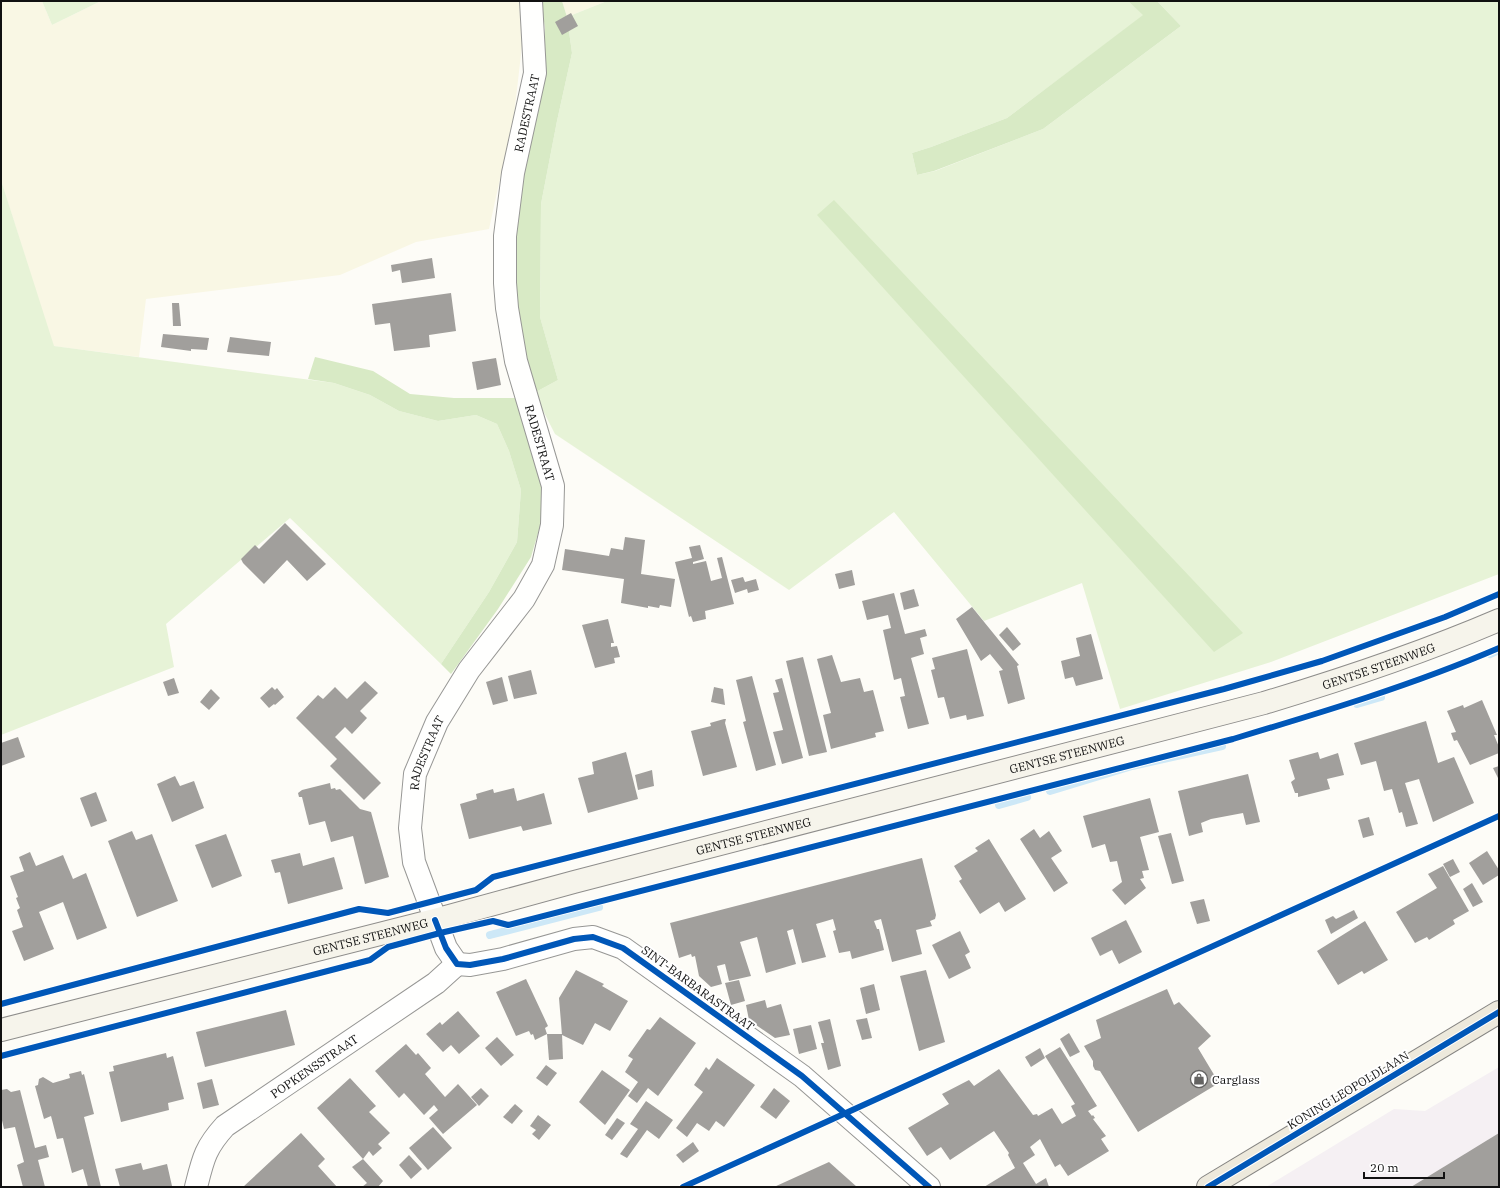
<svg xmlns="http://www.w3.org/2000/svg" width="1500" height="1188" viewBox="0 0 1500 1188" font-family="'IBM Plex Serif',serif">
<style>
.industrial{fill:#f5f0f3}
.farmland{fill:#f9f7e4}
.green{fill:#e7f3d7}
.forest{fill:#d8eac5}
.lines{fill:none;stroke-linecap:round;stroke-linejoin:round}
.stream{stroke:#cde8f7;stroke-width:8}
.building{fill:#a19f9c}
.street-casing{stroke:#979795;stroke-width:24}
.secondary-casing{stroke:#8e8d8b;stroke-width:24}
.primary-casing{stroke:#858482;stroke-width:24}
.street{stroke:#fffffe;stroke-width:22}
.secondary{stroke:#f6f4eb;stroke-width:22}
.primary{stroke:#ede9dc;stroke-width:22}
.rail-casing{stroke:#d9c6c7;stroke-width:4.5}
.rail{stroke:#fff;stroke-width:3;stroke-dasharray:9;stroke-linecap:butt}
.cycleway-casing{stroke:#fff;stroke-width:8}
.cycleway{stroke:#0057b8;stroke-width:6}
.labels{text-anchor:middle;dominant-baseline:central;stroke-width:4;stroke-linejoin:round;paint-order:stroke}
.street-label{font-size:12px;fill:#111;stroke:#fff}
.poi-label{font-size:12px;fill:#111;stroke:#fff;text-anchor:start}
</style>
<rect width="100%" height="100%" fill="#fdfcf7"/>
<!-- industrial -->
<polygon class="industrial" points="1499,1067 1499,1187 1266,1187 1394,1109 1425,1111"/>
<!-- farmland -->
<g class="farmland">
<polygon points="1,1 42,1 52,25 101,1 519,1 522,46 514,115 489,229 416,242 340,275 146,299 139,357 53,346 1,180"/>
<polygon points="562,1 607,1 567,17"/>
</g>
<!-- green -->
<g class="green">
<polygon points="42,1 101,1 52,25"/>
<polygon points="607,1 1128,1 1144,15 1007,118 931,147 912,153 917,175 935,171 1043,129 1181,26 1157,1 1499,1 1499,574 1271,662 1120,709 1082,583 984,621 894,512 789,590 555,434 534,393 558,380 540,317 541,204 557,121 572,53 567,17"/>
<polygon points="1,180 54,346 334,383 370,395 399,411 438,421 476,415 497,424 509,451 521,490 517,542 489,592 441,664 290,518 166,624 174,667 1,735"/>
</g>
<!-- forest -->
<g class="forest">
<polygon points="541,1 562,1 567,17 572,53 557,121 541,204 540,317 558,380 534,393 513,312 512,239 523,171 543,71 545,28"/>
<polygon points="1128,1 1157,1 1181,26 1043,129 934,171 917,175 912,153 931,147 1007,118 1143,15"/>
<polygon points="834,200 1243,633 1214,652 817,215"/>
<polygon points="315,357 373,371 410,394 454,398 515,398 532,444 542,482 541,523 531,557 498,609 451,674 441,664 489,592 517,542 521,490 509,451 497,424 476,415 438,421 399,411 370,395 334,383 308,379"/>
</g>
<g class="lines">
<!-- stream -->
<g class="stream">
<polyline points="1490,654 1499,650"/>
<polyline points="1357,704 1381,697"/>
<polyline points="1050,791 1132,766 1222,746"/>
<polyline points="999,805 1027,797"/>
<polyline points="490,935 599,907"/>
</g>
</g>
<!-- building -->
<g class="building">
<polygon points="571,13 578,26 562,35 555,22"/>
<polygon points="432,258 435,278 402,283 400,270 392,272 391,265"/>
<polygon points="451,293 456,331 429,335 430,347 394,351 390,323 375,325 372,304"/>
<polygon points="172,303 179,303 181,326 173,326"/>
<polygon points="163,334 209,338 207,350 191,349 191,351 161,347"/>
<polygon points="230,337 271,342 269,356 227,352"/>
<polygon points="496,358 501,385 477,390 472,362"/>
<polygon points="285,523 326,564 307,581 287,560 264,584 243,563 241,559 255,545 259,549"/>
<polygon points="625,537 645,540 641,574 675,579 671,607 660,605 659,608 648,606 648,608 621,603 624,579 562,570 565,549 609,556 611,548 623,550"/>
<polygon points="700,545 704,559 693,562 693,564 706,561 711,581 722,578 717,558 722,557 734,604 705,611 706,619 693,622 691,616 689,617 675,562 692,558 689,547"/>
<polygon points="852,570 855,585 839,589 835,574"/>
<polygon points="743,577 745,582 756,579 759,590 748,593 747,589 735,593 731,580"/>
<polygon points="914,589 919,606 904,610 900,593"/>
<polygon points="894,593 905,634 925,629 927,636 920,638 924,654 911,658 929,724 908,729 900,697 905,696 901,678 894,680 883,630 891,628 888,615 867,620 862,601"/>
<polygon points="972,607 1019,665 1017,666 1025,699 1008,704 999,671 1003,670 990,654 981,661 956,619"/>
<polygon points="608,619 614,643 611,643 611,647 617,646 620,657 614,658 615,663 595,668 582,625"/>
<polygon points="1007,627 1021,644 1013,651 999,635"/>
<polygon points="1091,634 1103,679 1076,686 1073,677 1065,679 1061,661 1080,656 1076,638"/>
<polygon points="967,649 984,716 967,720 966,715 950,719 944,697 938,698 931,670 935,669 932,658"/>
<polygon points="832,655 841,682 860,678 864,692 873,690 884,731 875,733 876,737 831,749 823,715 831,713 817,659"/>
<polygon points="803,657 827,752 809,756 786,661"/>
<polygon points="531,670 537,694 514,699 508,676"/>
<polygon points="752,676 776,765 756,771 743,722 746,721 736,680"/>
<polygon points="502,677 508,701 493,705 486,682"/>
<polygon points="174,678 179,693 168,696 163,682"/>
<polygon points="782,678 803,758 782,764 773,732 783,730 773,693 779,692 775,680"/>
<polygon points="365,681 378,693 360,711 367,718 352,734 345,727 335,737 381,783 364,800 330,766 337,759 296,718 318,695 323,699 335,687 347,699"/>
<polygon points="272,687 275,690 277,688 284,697 275,705 274,704 269,708 260,698"/>
<polygon points="714,687 723,689 725,705 711,702"/>
<polygon points="211,689 220,698 209,710 200,702"/>
<polygon points="1482,700 1497,735 1494,735 1499,747 1499,753 1470,765 1457,740 1454,741 1451,733 1456,732 1447,711 1463,705 1464,708"/>
<polygon points="724,719 726,719 725,723 737,767 703,776 691,731 711,726 710,723"/>
<polygon points="1426,721 1438,763 1454,757 1474,803 1433,822 1419,779 1405,783 1418,824 1406,827 1402,812 1399,813 1392,789 1384,791 1376,761 1361,765 1354,743"/>
<polygon points="18,737 25,757 1,766 1,743"/>
<polygon points="626,752 638,799 588,813 578,778 594,774 592,762"/>
<polygon points="1318,752 1320,759 1338,753 1344,775 1327,779 1330,789 1298,797 1298,793 1295,793 1291,782 1295,779 1289,760"/>
<polygon points="1499,766 1499,780 1493,768"/>
<polygon points="652,770 654,786 638,790 635,775"/>
<polygon points="1248,774 1260,822 1246,825 1243,813 1211,819 1201,823 1203,832 1189,836 1178,791"/>
<polygon points="175,776 180,786 194,781 204,808 172,822 157,784"/>
<polygon points="330,783 331,789 335,788 336,790 340,789 360,809 371,812 389,877 365,884 353,836 331,842 325,821 309,825 302,797 299,797 298,793 302,790"/>
<polygon points="514,788 517,801 544,793 552,824 523,831 521,826 469,839 460,804 477,799 476,794 493,789 494,793"/>
<polygon points="96,792 107,821 91,827 80,798"/>
<polygon points="1150,798 1159,832 1140,837 1149,870 1142,871 1144,878 1140,879 1146,888 1125,905 1112,890 1122,882 1117,861 1110,862 1105,844 1092,848 1083,816"/>
<polygon points="1369,817 1374,835 1363,838 1358,820"/>
<polygon points="1034,829 1040,838 1049,831 1062,851 1051,858 1068,883 1054,892 1020,839"/>
<polygon points="132,831 136,840 152,834 178,901 137,917 108,841"/>
<polygon points="1171,833 1184,881 1172,884 1158,836"/>
<polygon points="226,834 242,876 212,888 195,845"/>
<polygon points="989,839 1026,899 1005,912 999,902 980,914 959,881 962,879 954,866 978,851 975,848"/>
<polygon points="1487,851 1499,870 1499,875 1483,885 1469,863"/>
<polygon points="30,852 36,866 63,855 73,879 86,873 107,928 77,940 63,902 39,912 54,949 24,961 12,931 23,927 17,910 20,908 16,898 18,897 10,876 24,871 19,857"/>
<polygon points="300,853 303,866 334,857 343,889 288,904 280,872 275,873 271,860"/>
<polygon points="922,858 936,915 935,919 930,921 932,926 916,930 922,954 892,962 881,919 874,921 877,929 879,929 884,950 852,959 850,951 839,953 833,931 836,930 833,919 816,924 826,957 802,963 793,929 787,931 796,964 766,973 757,937 740,942 751,976 729,981 725,964 717,966 722,984 711,987 699,976 695,956 692,957 691,954 679,958 670,923"/>
<polygon points="1453,859 1460,872 1450,877 1443,864"/>
<polygon points="1443,866 1469,911 1453,920 1455,924 1429,940 1427,937 1415,943 1396,912 1437,888 1428,874"/>
<polygon points="1472,883 1483,902 1473,907 1463,889"/>
<polygon points="1204,899 1210,921 1197,924 1190,902"/>
<polygon points="1354,910 1358,918 1331,934 1325,920 1333,916 1336,919"/>
<polygon points="1126,920 1142,952 1119,964 1112,950 1100,956 1091,938"/>
<polygon points="1365,921 1388,960 1364,974 1362,971 1338,985 1317,951"/>
<polygon points="960,931 970,952 965,955 971,968 949,979 932,945"/>
<polygon points="576,970 604,984 602,986 628,1001 610,1031 595,1023 583,1045 562,1035 559,998"/>
<polygon points="926,970 945,1042 919,1051 900,976"/>
<polygon points="526,979 548,1026 545,1028 547,1034 535,1040 533,1034 531,1035 529,1031 516,1036 496,992"/>
<polygon points="739,980 745,1001 731,1005 725,983"/>
<polygon points="874,984 880,1010 866,1014 860,988"/>
<polygon points="1167,989 1174,1005 1179,1002 1211,1036 1198,1048 1219,1083 1138,1132 1100,1071 1095,1070 1093,1066 1093,1061 1084,1046 1101,1038 1096,1020"/>
<polygon points="765,1000 767,1008 781,1004 790,1035 775,1038 749,1020 746,1005"/>
<polygon points="286,1010 295,1045 205,1067 196,1032"/>
<polygon points="458,1011 480,1036 459,1054 451,1045 443,1052 426,1034 440,1022 442,1025"/>
<polygon points="660,1017 696,1043 658,1096 648,1088 637,1103 628,1096 638,1082 625,1072 633,1059 628,1056 647,1029 650,1030"/>
<polygon points="867,1018 872,1038 862,1040 856,1020"/>
<polygon points="830,1019 841,1066 828,1070 821,1043 824,1043 818,1022"/>
<polygon points="811,1025 817,1049 799,1054 793,1029"/>
<polygon points="1069,1033 1080,1052 1070,1057 1060,1039"/>
<polygon points="547,1034 562,1034 563,1059 549,1060"/>
<polygon points="497,1037 514,1055 501,1066 485,1048"/>
<polygon points="406,1044 416,1055 418,1053 431,1068 425,1074 445,1097 458,1084 477,1105 443,1134 429,1118 438,1110 434,1105 424,1115 404,1093 399,1098 375,1071"/>
<polygon points="1060,1047 1097,1106 1088,1111 1092,1116 1093,1115 1095,1118 1093,1119 1106,1136 1101,1139 1109,1151 1068,1176 1060,1164 1055,1167 1040,1139 1030,1147 1035,1155 1023,1163 1036,1184 1046,1178 1049,1187 984,1187 1015,1168 1008,1155 1009,1153 994,1131 950,1160 941,1147 927,1156 908,1128 949,1104 942,1094 969,1080 974,1086 999,1069 1033,1115 1037,1114 1038,1116 1052,1108 1062,1124 1076,1116 1071,1106 1075,1104 1045,1056"/>
<polygon points="1040,1048 1045,1058 1031,1067 1025,1057"/>
<polygon points="166,1053 167,1058 173,1056 184,1099 168,1103 169,1110 121,1122 109,1072 114,1071 113,1066"/>
<polygon points="717,1058 755,1085 724,1127 716,1121 709,1131 697,1123 687,1137 676,1128 703,1092 694,1085 706,1067 709,1070"/>
<polygon points="546,1065 557,1073 547,1086 536,1078"/>
<polygon points="602,1070 630,1090 605,1125 579,1102"/>
<polygon points="81,1071 82,1075 84,1074 94,1114 84,1117 101,1187 88,1187 83,1169 72,1173 63,1138 57,1139 51,1116 44,1119 35,1086 38,1085 39,1079 43,1077 53,1083 70,1078 69,1074"/>
<polygon points="350,1078 376,1106 369,1112 390,1133 378,1144 382,1148 373,1156 369,1151 363,1159 317,1108"/>
<polygon points="212,1079 219,1105 203,1109 197,1083"/>
<polygon points="481,1088 489,1096 479,1106 471,1097"/>
<polygon points="774,1088 790,1101 776,1119 760,1107"/>
<polygon points="7,1089 11,1092 20,1090 35,1148 46,1145 49,1157 38,1160 45,1187 23,1187 17,1165 24,1162 15,1127 4,1129 1,1116 1,1090"/>
<polygon points="646,1101 673,1120 659,1139 647,1130 627,1158 620,1154 638,1129 630,1124"/>
<polygon points="515,1104 523,1111 512,1124 503,1117"/>
<polygon points="538,1115 551,1125 539,1140 532,1134 536,1130 530,1126"/>
<polygon points="617,1118 625,1123 612,1140 605,1135"/>
<polygon points="433,1127 452,1148 428,1170 409,1148"/>
<polygon points="301,1133 325,1159 318,1166 337,1187 243,1187"/>
<polygon points="1499,1133 1499,1187 1411,1187"/>
<polygon points="693,1142 699,1151 683,1163 676,1155"/>
<polygon points="409,1155 422,1169 411,1179 399,1165"/>
<polygon points="363,1159 383,1181 378,1187 362,1187 367,1183 352,1167"/>
<polygon points="829,1162 857,1187 774,1187"/>
<polygon points="141,1163 143,1170 167,1164 172,1186 120,1187 115,1169"/>
</g>
<g class="lines">
<!-- street casing -->
<g class="street-casing">
<g id="street">
<path id="s1" d="M457 964 446 948 414 862 410 828 415 774 437 722 469 670 524 599 543 565 552 525 553 486 516 361 507 308 505 283V236L513 173 535 73 531 1"/>
<polyline points="457,964 470,965 503,959 574,939 593,937 623,948 802,1076 929,1187"/>
<path id="s2" d="M196 1187C203 1159 205 1148 225 1126L436 983 457 964"/>
</g>
</g>
<!-- secondary casing -->
<g class="secondary-casing">
<g id="secondary">
<path id="s3" d="M1 1030 435 920 574 882 1264 703C1344 679 1422 653 1499 620"/>
</g>
</g>
<!-- primary casing -->
<g class="primary-casing">
<polyline id="primary" points="1208,1187 1499,1012"/>
</g>
<!-- street -->
<use href="#street" class="street"/>
<!-- secondary -->
<use href="#secondary" class="secondary"/>
<!-- primary -->
<use href="#primary" class="primary"/>
<!-- rail casing -->
<g class="rail-casing">
<polyline id="rail" points="683,1187 1499,816"/>
</g>
<!-- rail -->
<use href="#rail" class="rail"/>
<!-- cycleway casing -->
<g class="cycleway-casing">
<g id="cycleway">
<polyline points="435,920 446,948 457,964 470,965 503,959 574,939 593,937 623,948 802,1076 929,1187"/>
<polyline points="1,1004 359,909 388,913 476,890 493,877 1224,689 1322,661 1445,617 1499,594"/>
<path d="M1 1056 370 960 388 947 440 933 493 921 508 925 1233 739C1323 712 1413 685 1499 648"/>
<polyline points="683,1187 1499,816"/>
<polyline points="1208,1187 1499,1012"/>
</g>
</g>
<!-- cycleway -->
<use href="#cycleway" class="cycleway"/>
</g>
<!-- icons -->
<defs>
<g id="shop-ring" transform="scale(0.9)"><circle r="9.5" fill="#fff" stroke="#646362" stroke-width="1.5"/><path d="M-5-2.5h2.3a2.7 3.5 0 0 1 5.4 0H5L5.5 6h-11ZM-1.5-2.5h3a1.5 2.3 0 0 0-3 0Z" fill="#646362"/></g>
</defs>
<g fill-rule="evenodd">
<use href="#shop-ring" x="1199" y="1079"/>
</g>
<g class="labels">
<!-- street labels -->
<g class="street-label">
<text stroke="none"><textPath href="#s1" startOffset="907">RADESTRAAT</textPath></text>
<text transform="translate(540 443) rotate(74)">RADESTRAAT</text>
<text stroke="none"><textPath href="#s3" startOffset="1425">GENTSE STEENWEG</textPath></text>
<text stroke="none"><textPath href="#s1" startOffset="223">RADESTRAAT</textPath></text>
<text stroke="none"><textPath href="#s3" startOffset="1101">GENTSE STEENWEG</textPath></text>
<text stroke="none"><textPath href="#s3" startOffset="777">GENTSE STEENWEG</textPath></text>
<text stroke="none"><textPath href="#s3" startOffset="381">GENTSE STEENWEG</textPath></text>
<text transform="translate(698 988) rotate(36)">SINT-BARBARASTRAAT</text>
<text stroke="none"><textPath href="#s2" startOffset="176">POPKENSSTRAAT</textPath></text>
<text transform="translate(1348 1090) rotate(-31)">KONING LEOPOLDLAAN</text>
</g>
<!-- poi labels -->
<g class="poi-label">
<text x="1212" y="1079">Carglass</text>
</g>
</g>
<!-- border -->
<rect width="1500" height="1188" fill="none" stroke="#111111" stroke-width="4"/>
<!-- scale -->
<path d="M1364 1172v6h80v-6" fill="none" stroke="#111111" stroke-width="2"/>
<text x="1370" y="1172" font-size="12" fill="#111111" stroke="#ffffff" stroke-width="3" paint-order="stroke">20 m</text>
</svg>
